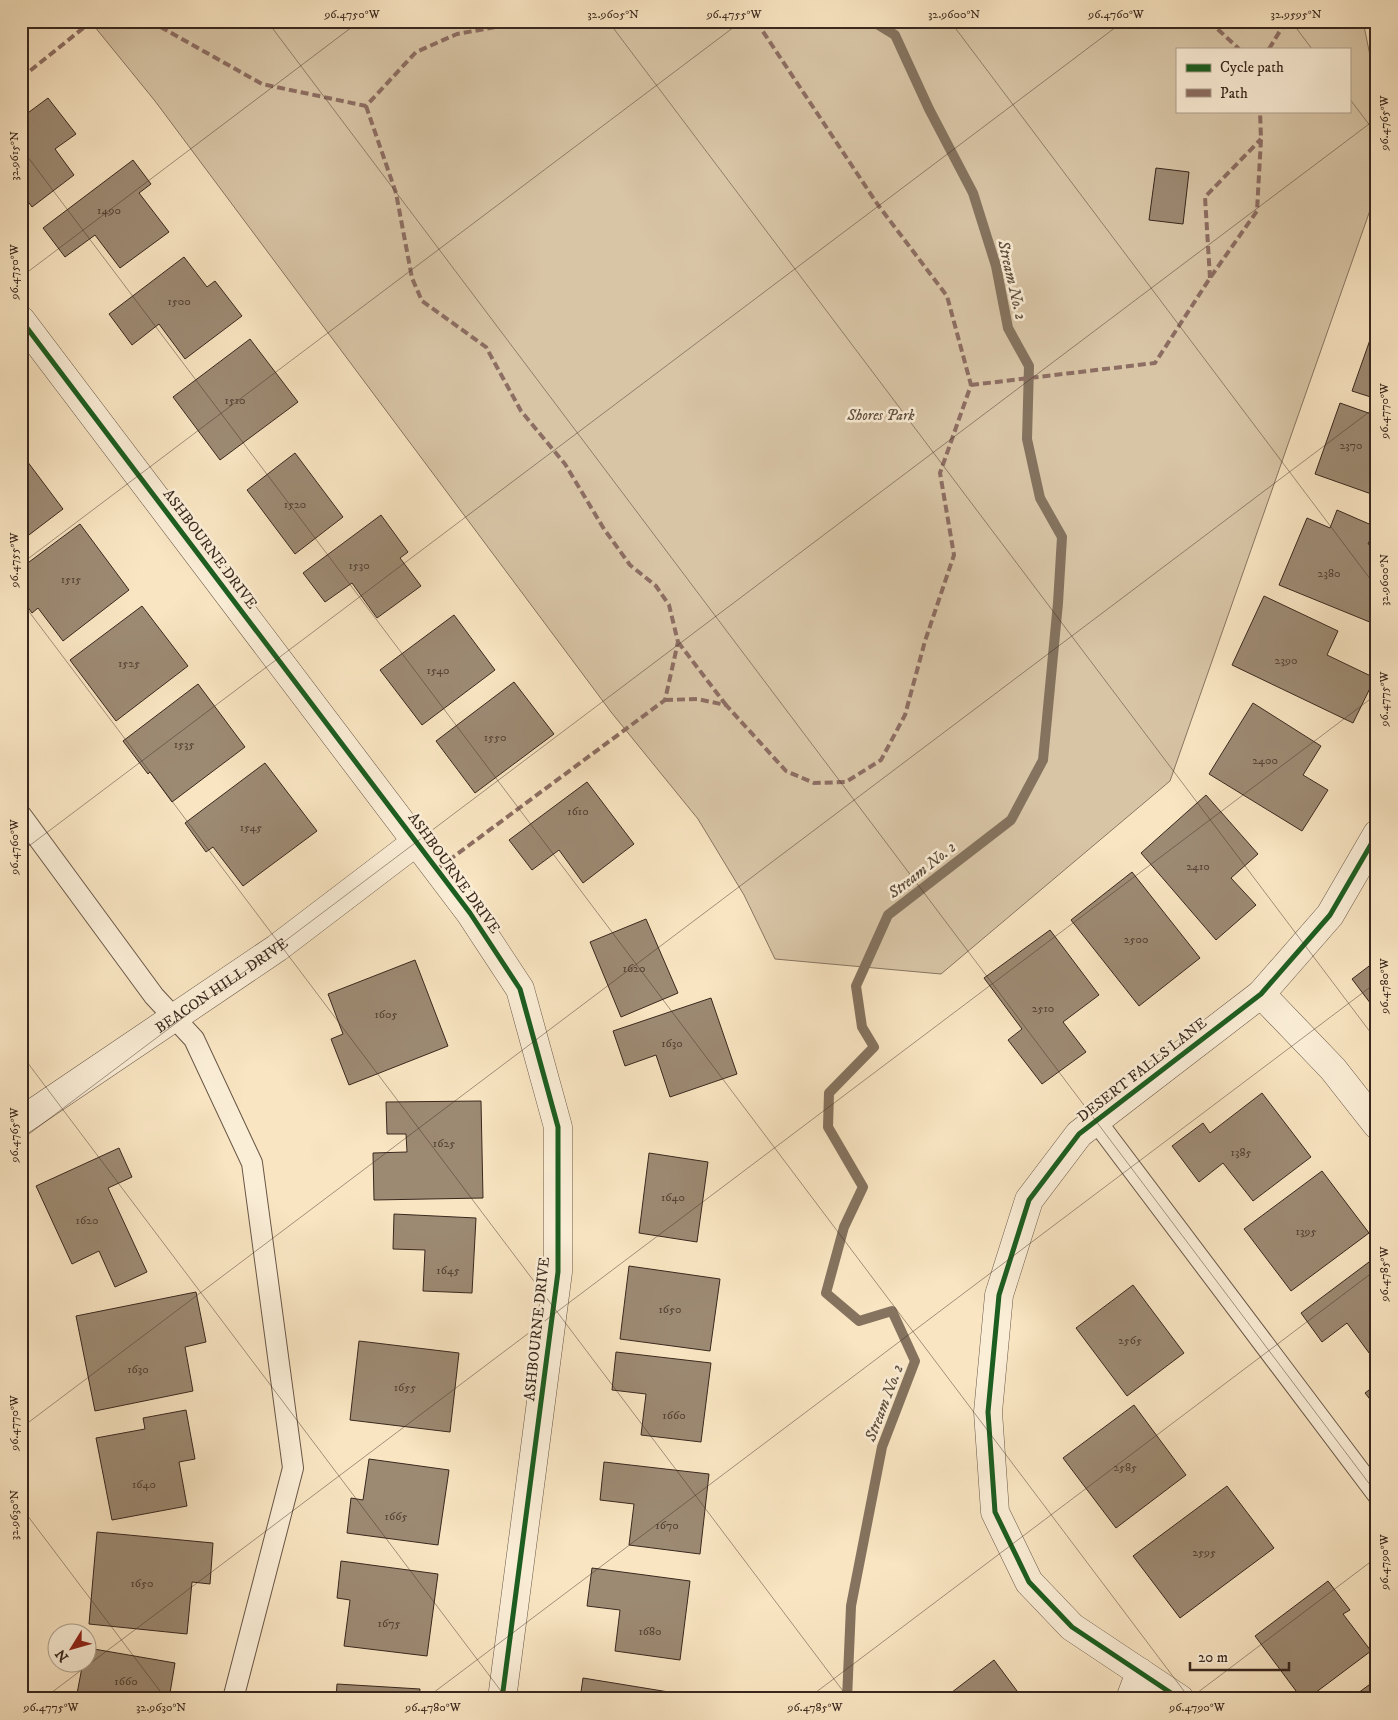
<svg xmlns="http://www.w3.org/2000/svg" width="1398" height="1720" viewBox="0 0 1398 1720" font-family="'IM FELL DW Pica',serif">
<style>
.green{fill:#d8c5a6;stroke:#887662;fill-rule:evenodd}
.lines{fill:none;stroke-linecap:round;stroke-linejoin:round}
.stream{stroke:#85735f;stroke-width:10}
.building{fill:#9d8a73;stroke:#39281e}
.service-casing{stroke:#695747;stroke-width:22}
.minor-casing{stroke:#695747;stroke-width:29}
.service{stroke:#fbeed7;stroke-width:20}
.minor{stroke:#fbeed7;stroke-width:28}
.quiet{stroke:#8d6e63;stroke-width:4;stroke-dasharray:8 4;stroke-linecap:butt}
.cycleway-casing{stroke:#fbeed7;stroke-width:8}
.cycleway{stroke:#1b5e20;stroke-width:5}
.ticks{fill:none;stroke:#39281e;stroke-width:1;stroke-opacity:0.45}
.labels{text-anchor:middle;dominant-baseline:central;stroke-width:5;stroke-linejoin:round;paint-order:stroke}
.number-label{font-size:12px;fill:#524033}
.park-label{font-size:15px;font-style:italic;fill:#614f40;stroke:#fbeed7}
.street-label{font-size:15px;fill:#39281e;stroke:#fbeed7}
.water-label{font-size:16px;font-style:italic;fill:#5f4e3e;stroke:#fbeed7}
.neatline{fill:none;stroke:#39281e;stroke-width:2}
.ticks-label{font-size:12px;text-anchor:middle;fill:#39281e}
</style>
<rect width="100%" height="100%" fill="#f9e5c2"/>
<filter id="stains"><feTurbulence type="fractalNoise" baseFrequency=".004" numOctaves="4"/><feColorMatrix values="0 0 0 0 .2 0 0 0 0 .09 0 0 0 0 .02 0 0 0 .5 -.17"/></filter>
<radialGradient id="worn" r=".72"><stop offset=".6" stop-color="#630" stop-opacity="0"/><stop offset="1" stop-color="#630" stop-opacity=".3"/></radialGradient>
<!-- green -->
<path class="green" d="M90 21H1363L1377 90V171L1375 196 1170 781 941 974 775 959 744 895 698 819 611 712 155 101ZM1177 49H1349V111H1177Z"/>
<g class="lines">
<!-- stream -->
<polyline class="stream" points="847,1699 851,1606 882,1447 915,1361 892,1311 859,1321 826,1293 844,1227 863,1187 828,1127 829,1093 874,1047 862,1027 856,986 888,915 1011,820 1043,760 1058,603 1062,537 1040,498 1027,439 1029,366 1008,328 996,266 973,193 929,109 895,35 872,21"/>
</g>
<!-- building -->
<g class="building">
<polygon points="48,98 76,134 55,149 74,175 32,207 21,192 21,118"/>
<polygon points="133,160 151,184 139,193 169,232 120,268 95,235 65,257 43,228"/>
<polygon points="1156,168 1189,172 1183,224 1149,220"/>
<polygon points="184,257 207,287 215,281 242,316 185,359 159,324 132,345 109,314"/>
<polygon points="1377,320 1377,399 1352,391"/>
<polygon points="250,339 298,402 220,460 173,397"/>
<polygon points="1340,403 1377,416 1377,496 1315,474"/>
<polygon points="21,453 63,509 21,541"/>
<polygon points="295,453 343,517 295,554 247,490"/>
<polygon points="1337,510 1376,527 1368,544 1377,547 1377,567 1372,578 1377,580 1377,625 1279,585 1307,518 1330,528"/>
<polygon points="381,515 408,552 400,558 421,586 377,618 352,583 325,602 303,573"/>
<polygon points="80,524 129,590 63,641 38,608 32,613 21,598 21,568"/>
<polygon points="1264,596 1338,631 1327,655 1375,678 1353,723 1232,665"/>
<polygon points="142,606 188,666 116,721 70,660"/>
<polygon points="454,615 495,670 422,725 380,670"/>
<polygon points="514,682 554,734 475,793 436,741"/>
<polygon points="198,684 245,747 172,802 150,772 148,774 123,741"/>
<polygon points="1253,703 1321,746 1303,775 1328,790 1302,831 1209,774"/>
<polygon points="265,763 317,831 243,886 213,847 206,852 185,823"/>
<polygon points="587,782 634,844 583,883 559,850 532,870 509,840"/>
<polygon points="1206,795 1258,854 1231,878 1256,905 1216,940 1141,853"/>
<polygon points="1132,872 1200,958 1139,1006 1071,920"/>
<polygon points="646,919 678,993 621,1017 590,942"/>
<polygon points="1050,930 1099,995 1063,1022 1086,1052 1042,1084 1008,1040 1022,1029 984,978"/>
<polygon points="415,960 448,1046 349,1085 331,1039 343,1034 328,994"/>
<polygon points="1377,960 1377,1012 1352,979"/>
<polygon points="711,998 737,1074 670,1097 656,1055 625,1066 613,1031"/>
<polygon points="1262,1093 1311,1157 1253,1201 1223,1163 1199,1182 1172,1146 1203,1123 1210,1133"/>
<polygon points="481,1101 483,1198 374,1200 373,1153 407,1152 406,1134 387,1134 386,1102"/>
<polygon points="119,1148 132,1177 108,1188 147,1272 115,1287 99,1251 72,1264 36,1186"/>
<polygon points="649,1153 708,1162 697,1242 639,1233"/>
<polygon points="1322,1171 1369,1233 1291,1291 1244,1229"/>
<polygon points="394,1214 476,1218 472,1293 423,1291 425,1250 393,1249"/>
<polygon points="1377,1256 1377,1359 1375,1361 1347,1323 1322,1342 1301,1313"/>
<polygon points="629,1266 720,1279 710,1351 620,1339"/>
<polygon points="1133,1285 1184,1353 1127,1396 1076,1328"/>
<polygon points="196,1292 206,1342 185,1347 193,1391 95,1411 76,1316"/>
<polygon points="359,1341 459,1353 450,1432 350,1420"/>
<polygon points="616,1352 711,1363 701,1442 641,1435 646,1394 612,1390"/>
<polygon points="1377,1384 1377,1408 1365,1393"/>
<polygon points="1134,1405 1186,1475 1116,1528 1063,1458"/>
<polygon points="186,1410 195,1459 179,1462 187,1506 112,1520 96,1438 145,1429 143,1418"/>
<polygon points="369,1459 449,1470 438,1545 347,1533 351,1498 363,1500"/>
<polygon points="604,1462 709,1474 700,1554 629,1545 634,1504 600,1500"/>
<polygon points="1227,1486 1274,1548 1180,1618 1133,1556"/>
<polygon points="97,1532 213,1543 210,1584 192,1582 187,1634 89,1624"/>
<polygon points="341,1561 438,1574 427,1656 344,1646 350,1600 337,1598"/>
<polygon points="592,1568 690,1581 680,1660 615,1651 620,1610 587,1606"/>
<polygon points="1328,1581 1350,1610 1343,1614 1371,1651 1307,1699 1302,1699 1255,1636"/>
<polygon points="88,1648 175,1663 169,1699 76,1699 83,1662 88,1662"/>
<polygon points="994,1660 1023,1699 943,1699"/>
<polygon points="583,1678 681,1694 681,1699 580,1699"/>
<polygon points="1377,1679 1377,1699 1350,1699"/>
<polygon points="337,1684 420,1689 419,1699 336,1699"/>
</g>
<g class="lines">
<!-- service casing -->
<g class="service-casing">
<g id="service">
<polyline points="21,815 154,996 194,1039 252,1163 293,1468 233,1699"/>
<polyline points="1096,1121 1377,1494"/>
</g>
</g>
<!-- minor casing -->
<g class="minor-casing">
<g id="minor">
<polyline points="21,320 470,913 520,989 558,1127 558,1272 502,1699"/>
<polyline points="1261,994 1333,1069 1377,1125"/>
<path id="s1" d="M21 1121 277 948 416 842"/>
<polyline points="1130,1699 1140,1672"/>
<polyline points="1180,1699 1072,1627 1029,1582 995,1512 988,1412 999,1295 1029,1200 1079,1134 1261,994 1330,915 1377,834"/>
</g>
</g>
<!-- service -->
<use href="#service" class="service"/>
<!-- minor -->
<use href="#minor" class="minor"/>
<!-- quiet -->
<g class="quiet">
<polyline points="150,21 262,84 366,106 416,52 457,34 507,25 609,27 616,21"/>
<polyline points="1209,21 1239,49"/>
<polyline points="1269,49 1286,21"/>
<polyline points="21,78 92,21"/>
<polyline points="366,106 396,193 412,278 422,301 486,347 521,411 565,464 604,529 630,565 656,586 669,605 678,642 665,700 437,869"/>
<polyline points="1210,278 1205,197 1261,139"/>
<polyline points="971,385 1155,363 1210,278 1257,211 1261,139 1260,111"/>
<polyline points="678,642 726,705"/>
<polyline points="665,700 697,699 726,705 786,771 814,783 846,782 881,760 905,715 925,641 954,555 940,473 971,385 947,296 878,205 756,21"/>
</g>
<!-- cycleway casing -->
<g class="cycleway-casing">
<g id="cycleway">
<polyline points="21,320 470,913 520,989 558,1127 558,1272 502,1699"/>
<polyline points="1180,1699 1072,1627 1029,1582 995,1512 988,1412 999,1295 1029,1200 1079,1134 1261,994 1330,915 1377,834"/>
</g>
</g>
<!-- cycleway -->
<use href="#cycleway" class="cycleway"/>
</g>
<!-- ticks -->
<path class="ticks" d="M267 21 1377 1494M608 21 1377 1041M950 21 1377 588M1291 21 1312 49M1349 98 1377 135M21 148 1190 1699M21 277 360 21M21 564 742 21M21 601 849 1699M21 852 1124 21M21 1054 507 1699M21 1140 1377 118M21 1428 1377 406M21 1507 166 1699M43 1699 1377 694M425 1699 1377 982M807 1699 1377 1269M1189 1699 1377 1557"/>
<g class="labels">
<!-- number labels -->
<g class="number-label">
<text x="109" y="210">1490</text>
<text x="179" y="301">1500</text>
<text x="235" y="400">1510</text>
<text x="1351" y="445">2370</text>
<text x="295" y="504">1520</text>
<text x="359" y="565">1530</text>
<text x="1329" y="573">2380</text>
<text x="71" y="579">1515</text>
<text x="1286" y="660">2390</text>
<text x="129" y="663">1525</text>
<text x="438" y="670">1540</text>
<text x="495" y="737">1550</text>
<text x="184" y="744">1535</text>
<text x="1265" y="760">2400</text>
<text x="578" y="811">1610</text>
<text x="251" y="827">1545</text>
<text x="1198" y="866">2410</text>
<text x="1136" y="939">2500</text>
<text x="634" y="968">1620</text>
<text x="1043" y="1008">2510</text>
<text x="386" y="1014">1605</text>
<text x="672" y="1043">1630</text>
<text x="444" y="1143">1625</text>
<text x="1241" y="1152">1385</text>
<text x="673" y="1197">1640</text>
<text x="87" y="1220">1620</text>
<text x="1306" y="1231">1395</text>
<text x="448" y="1270">1645</text>
<text x="670" y="1309">1650</text>
<text x="1130" y="1340">2565</text>
<text x="138" y="1369">1630</text>
<text x="405" y="1387">1655</text>
<text x="674" y="1415">1660</text>
<text x="1125" y="1467">2585</text>
<text x="144" y="1484">1640</text>
<text x="396" y="1516">1665</text>
<text x="667" y="1525">1670</text>
<text x="1204" y="1552">2595</text>
<text x="142" y="1583">1650</text>
<text x="389" y="1623">1675</text>
<text x="650" y="1631">1680</text>
<text x="126" y="1681">1660</text>
</g>
<!-- park labels -->
<g class="park-label">
<text x="881" y="415">Shores Park</text>
</g>
<!-- street labels -->
<g class="street-label">
<text transform="translate(210 549) rotate(53)">ASHBOURNE DRIVE</text>
<text transform="translate(454 873) rotate(54)">ASHBOURNE DRIVE</text>
<text stroke="none"><textPath href="#s1" startOffset="242">BEACON HILL DRIVE</textPath></text>
<text transform="translate(1142 1070) rotate(-38)">DESERT FALLS LANE</text>
<text transform="translate(537 1329) rotate(-84)">ASHBOURNE DRIVE</text>
</g>
<!-- water labels -->
<g class="water-label">
<text transform="translate(1012 280) rotate(77)">Stream No. 2</text>
<text transform="translate(922 870) rotate(-38)">Stream No. 2</text>
<text transform="translate(884 1403) rotate(-69)">Stream No. 2</text>
</g>
</g>
<!-- margin -->
<rect width="1398" height="1720" fill="none" stroke="#f9e5c2" stroke-width="55"/>
<!-- legend -->
<rect x="1176" y="48" width="175" height="65" fill="#fbeed7" stroke="#ad9f8d"/>
<rect x="1186" y="64" width="25" height="8" fill="#1b5e20" stroke="#ad9f8d"/>
<text x="1220" y="72" font-size="15" fill="#39281e">Cycle path</text>
<rect x="1186" y="89" width="25" height="8" fill="#8d6e63" stroke="#ad9f8d"/>
<text x="1220" y="98" font-size="15" fill="#39281e">Path</text>
<!-- north arrow -->
<g transform="translate(72 1648) rotate(233)"><circle r="24" fill="#fbeed7" stroke="#ad9f8d"/>
<path d="M0-4L9 19L0 12L-9 19Z" fill="#8f2418"/>
<text y="-8" font-size="14" font-weight="bold" text-anchor="middle" fill="#39281e">N</text>
</g>
<!-- scale -->
<path d="M1190 1662v8h99v-8" fill="none" stroke="#39281e" stroke-width="2.5"/>
<text x="1198" y="1662" font-size="15" fill="#39281e" stroke="#fbeed7" stroke-width="4" paint-order="stroke">20 m</text>
<rect x="28" y="28" width="1342" height="1664" class="neatline"/>
<g class="ticks-label">
<text x="352" y="18">96.4750°W</text>
<text x="613" y="18">32.9605°N</text>
<text x="734" y="18">96.4755°W</text>
<text x="954" y="18">32.9600°N</text>
<text x="1116" y="18">96.4760°W</text>
<text x="1296" y="18">32.9595°N</text>
<text transform="translate(1384 123) rotate(-90)" y="4">96.4765°W</text>
<text transform="translate(14 156) rotate(-90)" y="4">32.9615°N</text>
<text transform="translate(14 272) rotate(-90)" y="4">96.4750°W</text>
<text transform="translate(1384 411) rotate(-90)" y="4">96.4770°W</text>
<text transform="translate(14 560) rotate(-90)" y="4">96.4755°W</text>
<text transform="translate(1384 580) rotate(-90)" y="4">32.9600°N</text>
<text transform="translate(1384 699) rotate(-90)" y="4">96.4775°W</text>
<text transform="translate(14 847) rotate(-90)" y="4">96.4760°W</text>
<text transform="translate(1384 986) rotate(-90)" y="4">96.4780°W</text>
<text transform="translate(14 1135) rotate(-90)" y="4">96.4765°W</text>
<text transform="translate(1384 1274) rotate(-90)" y="4">96.4785°W</text>
<text transform="translate(14 1423) rotate(-90)" y="4">96.4770°W</text>
<text transform="translate(14 1515) rotate(-90)" y="4">32.9630°N</text>
<text transform="translate(1384 1562) rotate(-90)" y="4">96.4790°W</text>
<text x="51" y="1711">96.4775°W</text>
<text x="161" y="1711">32.9630°N</text>
<text x="433" y="1711">96.4780°W</text>
<text x="815" y="1711">96.4785°W</text>
<text x="1197" y="1711">96.4790°W</text>
</g>
<rect width="100%" height="100%" filter="url(#stains)"/>
<rect width="100%" height="100%" fill="url(#worn)"/>
</svg>
